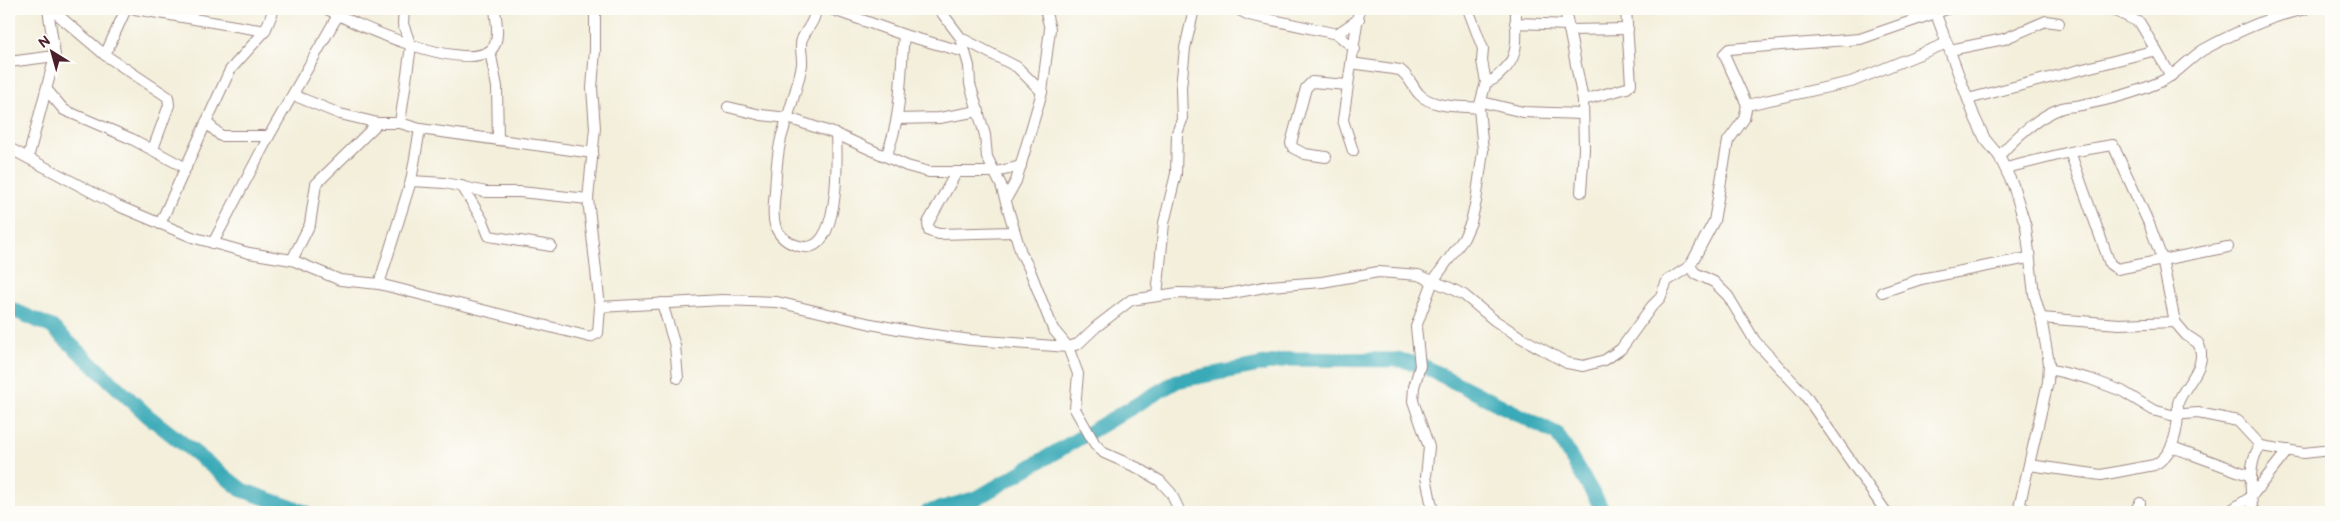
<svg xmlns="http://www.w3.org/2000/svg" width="2340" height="521" viewBox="0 0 2340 521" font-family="'Balsamiq Sans',sans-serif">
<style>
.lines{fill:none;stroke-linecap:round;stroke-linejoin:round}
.river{stroke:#3baab8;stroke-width:15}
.minor-casing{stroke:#9e8783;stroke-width:12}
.minor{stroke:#fff;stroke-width:10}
</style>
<rect width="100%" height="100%" fill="#fdfcf7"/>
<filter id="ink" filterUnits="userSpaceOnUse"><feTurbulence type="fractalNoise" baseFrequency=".02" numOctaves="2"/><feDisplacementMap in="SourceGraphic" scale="10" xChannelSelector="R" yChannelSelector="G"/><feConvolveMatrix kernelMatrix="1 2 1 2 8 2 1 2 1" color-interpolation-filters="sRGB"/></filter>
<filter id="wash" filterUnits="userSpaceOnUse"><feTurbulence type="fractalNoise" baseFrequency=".0096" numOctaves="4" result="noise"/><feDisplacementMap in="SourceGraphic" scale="20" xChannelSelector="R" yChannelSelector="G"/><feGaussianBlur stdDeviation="1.12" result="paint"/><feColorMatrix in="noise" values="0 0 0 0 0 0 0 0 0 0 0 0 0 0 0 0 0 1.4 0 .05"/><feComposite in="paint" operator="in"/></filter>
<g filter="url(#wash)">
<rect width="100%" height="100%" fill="#f3efdb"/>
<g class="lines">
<!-- river -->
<g class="river">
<polyline points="9,308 52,327 148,416 242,490 305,512"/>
<polyline points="928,512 977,498 1177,381 1290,359 1400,360 1421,365 1557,434 1604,512"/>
</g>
</g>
</g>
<g filter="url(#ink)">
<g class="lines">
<!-- minor casing -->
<g class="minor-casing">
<g id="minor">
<polyline points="51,9 105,55 168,97 169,105 153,149"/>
<polyline points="135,9 265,31"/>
<path d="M327 9C355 25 463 73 491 50 501 41 496 20 495 9"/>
<path d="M816 9C815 22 807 28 802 39 799 46 803 57 802 65 797 89 789 112 782 135 777 152 776 172 775 191 774 202 772 214 775 225 779 237 787 243 799 246 841 259 837 156 836 134"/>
<polyline points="831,9 904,35 965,52"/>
<polyline points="939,9 961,38 969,66 970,84 985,135 987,157 1001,185 1021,253 1029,268 1053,329 1068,347 1078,374 1075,409 1095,444 1104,453 1138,468 1160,481 1171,493 1180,512"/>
<polyline points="1237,9 1249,15 1337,34 1359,19"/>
<polyline points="1565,9 1583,100 1584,149 1581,192"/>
<polyline points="1934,9 1975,118 1985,139 1999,156 2013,185 2026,227 2034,294 2041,318 2049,363 2048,382 2018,512"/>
<polyline points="2112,9 2140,23 2171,76"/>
<polyline points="1515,23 1568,25"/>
<polyline points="1569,30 1628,29"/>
<polyline points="1337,34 1355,49"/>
<polyline points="961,38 1017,67 1042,92"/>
<polyline points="1950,50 2004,39 2046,21 2059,23"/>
<polyline points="490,51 497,87 498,140"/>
<polyline points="105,55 126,9"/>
<polyline points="9,62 55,56"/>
<path d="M1351 63 1400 70C1409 76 1412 86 1419 94 1432 108 1462 106 1479 108"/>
<path d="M1486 82C1495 81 1498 75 1505 69 1521 53 1515 30 1516 9"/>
<polyline points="47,90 64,110 132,139 186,168"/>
<polyline points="293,95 340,114 378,123"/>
<polyline points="1968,99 2156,50"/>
<polyline points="1583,100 1627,88 1631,84 1626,9"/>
<polyline points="1482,102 1523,112 1582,114"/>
<polyline points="1747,105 1724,54 1729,49 1860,39 1947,9"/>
<polyline points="728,107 761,115 788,118 836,134 907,166 929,172 996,172 1021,166"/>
<polyline points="897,119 939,118 979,111"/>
<polyline points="206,122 221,136 269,136"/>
<polyline points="400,123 411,46 403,24 404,9"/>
<polyline points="9,148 116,205 192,237 249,253 292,260 340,280 379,284 590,337 598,333 600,307 588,199 595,128 592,88 595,50 595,9"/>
<polyline points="1353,151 1343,120 1359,9"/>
<polyline points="2070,152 2110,264 2117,269 2228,247"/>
<path d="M886 156C902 119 900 75 904 35"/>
<path d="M1999 156C2016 137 2038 116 2062 108 2068 106 2074 107 2081 105 2108 100 2139 92 2164 80 2179 72 2189 59 2203 50 2234 33 2270 16 2305 9"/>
<polyline points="1326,157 1305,154 1293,148 1291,143 1306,88 1312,82 1347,85"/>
<polyline points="28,158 55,56 48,9"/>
<path d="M2006 168 2070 152 2113 145 2150 226 2162 259 2175 322 2186 335 2198 343C2210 366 2184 384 2178 403 2177 407 2179 411 2178 415 2177 434 2172 456 2154 465L2101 475 2029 465"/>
<polyline points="956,173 928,223 929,231 939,234 1014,232"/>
<polyline points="411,181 445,183 486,192 520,192 588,199"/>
<polyline points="462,186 483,221 489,236 551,246"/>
<polyline points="1006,199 1016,181 1042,92 1050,29 1045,9"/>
<polyline points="160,224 230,70 265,31 274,9"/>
<polyline points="213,243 269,136 338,15"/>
<polyline points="292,260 310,224 316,184 378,123 400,123 420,129 593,153"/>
<polyline points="379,284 411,181 420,129"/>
<polyline points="1882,292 1921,279 2028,258"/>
<polyline points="1157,296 1164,223 1176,174 1177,133 1182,120 1181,88 1185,48 1194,9"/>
<polyline points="662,303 675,346 678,378"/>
<polyline points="600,307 722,300 777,302 871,324 920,333 971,340 1068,347 1078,344 1096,327 1131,300 1178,293 1227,294 1270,286 1322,282 1378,272 1393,273 1418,275 1450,288 1464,295 1494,320 1520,337 1567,363 1583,366 1605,360 1621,349 1652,306 1660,298 1667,281 1690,266"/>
<polyline points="2041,318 2119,324 2175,322"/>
<polyline points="2049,369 2090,379 2122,391 2153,410 2171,415 2198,413 2238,421 2261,446 2304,453 2331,450"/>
<polyline points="2172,447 2251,476"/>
<polyline points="2020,506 2031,512"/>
<polyline points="1433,512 1426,477 1429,447 1413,401 1414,387 1420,366 1416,327 1433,281 1464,238 1471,222 1476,201 1483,151 1479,108 1486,82 1482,61 1483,49 1468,9"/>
<polyline points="1886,512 1805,395 1755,341 1728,296 1714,282 1695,273 1690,266 1714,221 1728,141 1744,119 1747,105 1851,82 1947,43"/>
<polyline points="2134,512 2140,503"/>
<polyline points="2228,512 2251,497 2288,450"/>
<path d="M2253 512C2250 495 2248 458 2261 446"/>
</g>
</g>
<!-- minor -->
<use href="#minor" class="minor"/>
</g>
</g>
<!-- margin -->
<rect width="2340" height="521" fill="none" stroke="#fdfcf7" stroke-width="30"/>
<!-- north arrow -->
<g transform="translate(52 52) rotate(323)" stroke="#fdfcf7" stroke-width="4" paint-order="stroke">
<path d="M0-4L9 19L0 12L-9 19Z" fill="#4a1f2b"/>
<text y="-8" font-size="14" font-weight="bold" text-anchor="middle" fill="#4a1f2b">N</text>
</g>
</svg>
